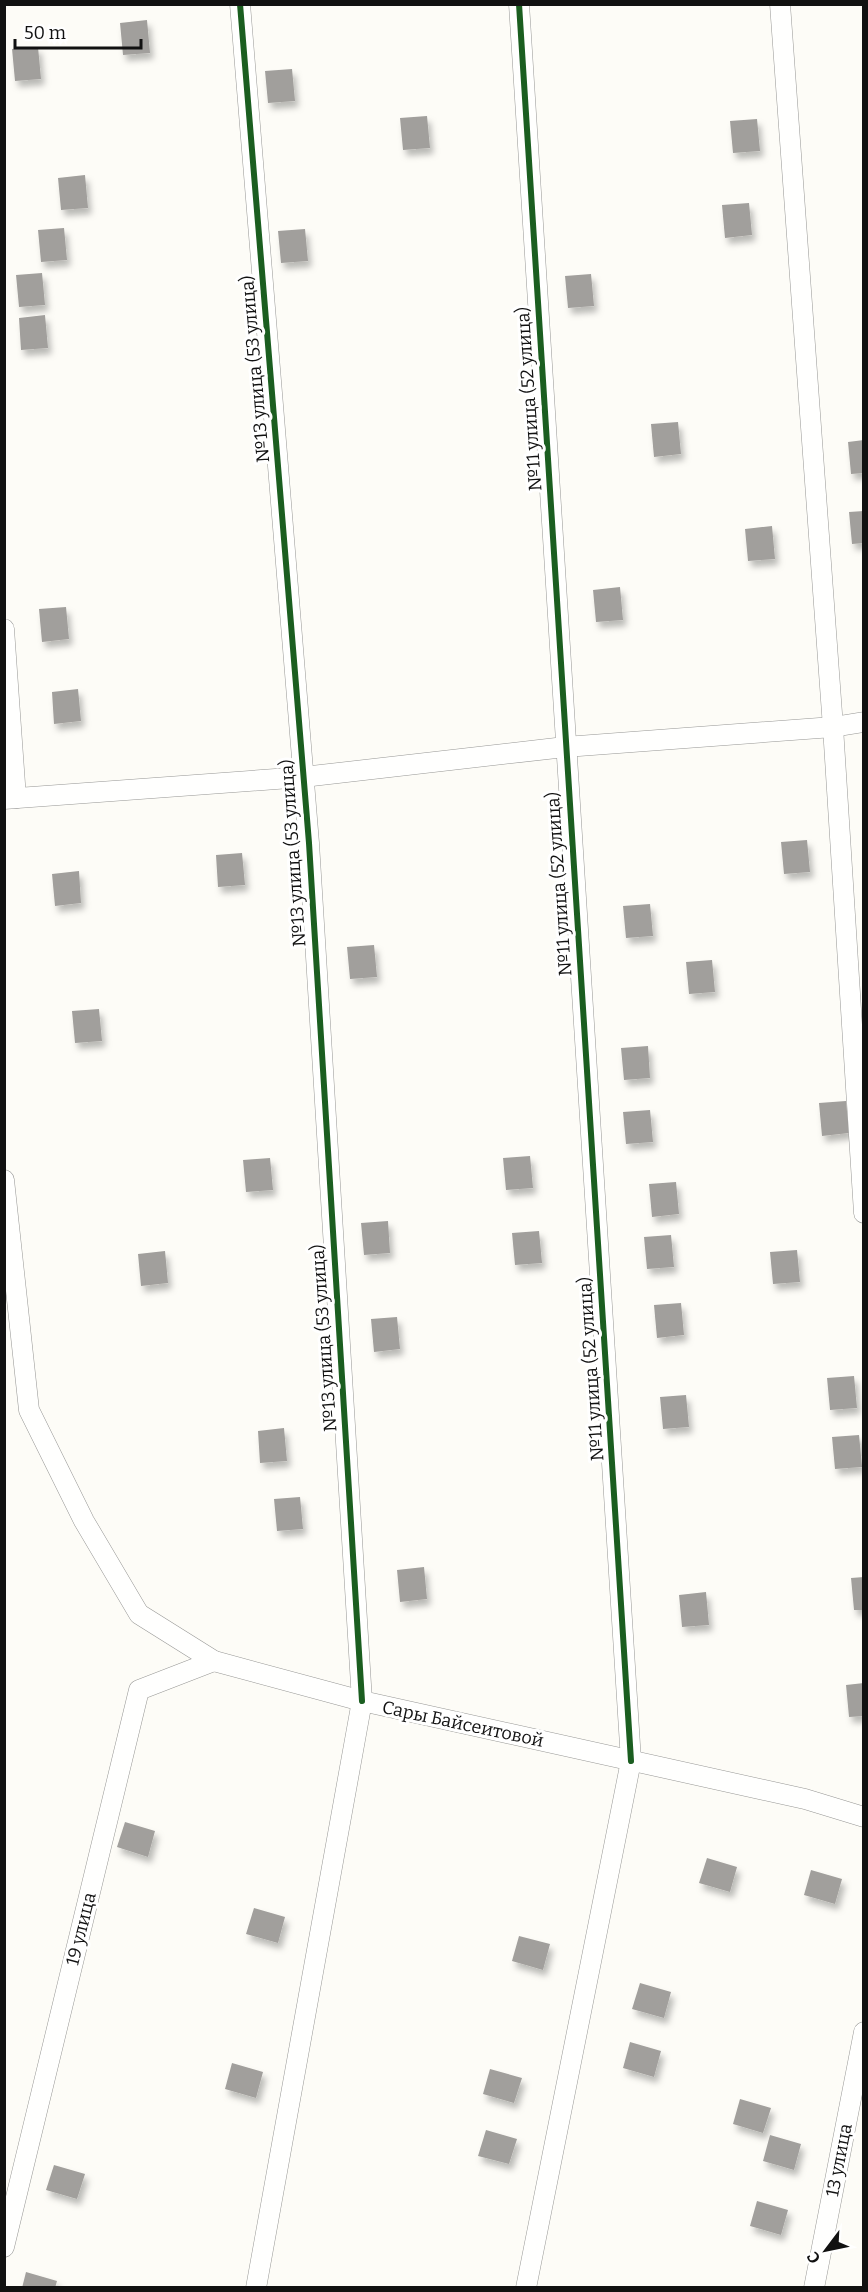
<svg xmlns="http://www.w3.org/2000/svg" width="868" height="2292" viewBox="0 0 868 2292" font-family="Bitter,serif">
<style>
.building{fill:#a19f9c;filter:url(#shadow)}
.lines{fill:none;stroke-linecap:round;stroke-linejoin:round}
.minor-casing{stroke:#979795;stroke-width:21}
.minor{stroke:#fffffe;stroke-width:20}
.cycleway-casing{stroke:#fff;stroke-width:10}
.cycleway{stroke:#1b5e20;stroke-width:6}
.labels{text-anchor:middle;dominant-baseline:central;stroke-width:6;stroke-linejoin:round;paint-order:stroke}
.street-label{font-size:18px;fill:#111;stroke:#fff}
</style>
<defs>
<filter id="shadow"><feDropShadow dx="3.5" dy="6" stdDeviation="3" flood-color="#0004"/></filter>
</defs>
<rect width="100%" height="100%" fill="#fdfcf7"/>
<!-- building -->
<g class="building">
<polygon points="147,20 150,53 123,55 120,23"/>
<polygon points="38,47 41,79 15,81 12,49"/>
<polygon points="292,69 295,101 268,103 265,71"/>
<polygon points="427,116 430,148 403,150 400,118"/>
<polygon points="757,119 760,151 733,153 730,121"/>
<polygon points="85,175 88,208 61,210 58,178"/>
<polygon points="749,203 752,235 725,238 722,205"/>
<polygon points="64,228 67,260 41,262 38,230"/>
<polygon points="305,229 308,261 281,263 278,231"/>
<polygon points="42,273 45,305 19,307 16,275"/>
<polygon points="591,274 594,306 568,308 565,276"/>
<polygon points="45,315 48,348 21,350 19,318"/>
<polygon points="678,422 681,454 654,457 651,424"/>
<polygon points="864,440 864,473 851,474 848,442"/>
<polygon points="864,511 864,543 852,544 849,512"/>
<polygon points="772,526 775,559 748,561 745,529"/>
<polygon points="620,587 623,620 596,622 593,590"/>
<polygon points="66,607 69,639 42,642 39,609"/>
<polygon points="78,689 81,721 54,724 52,692"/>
<polygon points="807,840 810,872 784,874 781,842"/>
<polygon points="242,853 245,885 218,887 216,855"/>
<polygon points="79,871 81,903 55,906 52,874"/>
<polygon points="650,904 653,936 626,938 623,906"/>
<polygon points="374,945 377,977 350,979 347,947"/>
<polygon points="712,960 715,992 689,994 686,962"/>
<polygon points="99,1009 102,1041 75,1043 72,1011"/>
<polygon points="648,1046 650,1078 624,1080 621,1048"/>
<polygon points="846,1101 849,1133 822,1136 819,1103"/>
<polygon points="650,1110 653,1142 626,1144 623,1112"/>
<polygon points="530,1156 533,1188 506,1190 503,1158"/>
<polygon points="270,1158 273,1190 246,1192 243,1160"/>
<polygon points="676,1182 679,1214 652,1217 649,1184"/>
<polygon points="388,1221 390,1253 364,1255 361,1223"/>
<polygon points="539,1231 542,1263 515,1265 512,1233"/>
<polygon points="671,1235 674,1267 647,1269 644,1237"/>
<polygon points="797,1250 800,1282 773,1284 770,1252"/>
<polygon points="165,1251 168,1283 141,1286 138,1254"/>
<polygon points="681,1303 684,1335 657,1338 654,1305"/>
<polygon points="397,1317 400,1349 374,1352 371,1319"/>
<polygon points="854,1376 857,1408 830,1410 827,1378"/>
<polygon points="686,1395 689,1427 663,1429 660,1397"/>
<polygon points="284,1428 287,1461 260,1463 258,1431"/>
<polygon points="859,1435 862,1467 835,1469 832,1437"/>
<polygon points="300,1497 303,1529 277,1531 274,1499"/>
<polygon points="424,1567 427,1599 400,1602 397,1570"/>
<polygon points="864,1577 864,1610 854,1610 851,1578"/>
<polygon points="706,1592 709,1625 682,1627 679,1595"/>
<polygon points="864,1683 864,1716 849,1717 846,1685"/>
<polygon points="125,1822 155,1831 148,1857 117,1847"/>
<polygon points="707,1858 737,1867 730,1892 699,1883"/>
<polygon points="811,1870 842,1879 835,1904 804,1895"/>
<polygon points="254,1908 285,1917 278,1943 246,1934"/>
<polygon points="519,1936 550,1944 543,1970 512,1961"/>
<polygon points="640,1983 671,1992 664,2018 632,2009"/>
<polygon points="630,2042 661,2051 654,2077 623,2068"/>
<polygon points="232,2063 263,2072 256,2098 225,2089"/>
<polygon points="490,2069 522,2078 514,2103 483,2094"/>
<polygon points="740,2099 771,2108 763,2133 733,2124"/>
<polygon points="486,2130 517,2139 509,2164 478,2156"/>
<polygon points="770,2135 801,2144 794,2170 763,2161"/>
<polygon points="54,2165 85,2174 77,2199 46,2190"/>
<polygon points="757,2201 788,2210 781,2235 750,2226"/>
<polygon points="26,2272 57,2281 55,2288 22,2288"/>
</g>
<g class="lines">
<!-- minor casing -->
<g class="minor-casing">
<g id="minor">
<polyline points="240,4 309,843 362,1701 256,2288"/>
<polyline points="519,4 631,1761 526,2288"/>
<polyline points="780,4 833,727 864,1213"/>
<polyline points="4,629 16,798"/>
<polyline points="4,799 303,777 565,747 833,727 864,722"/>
<polyline points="4,1180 29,1410 84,1521 139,1614 214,1661 362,1701 805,1799 864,1817"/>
<polyline points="4,2247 139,1690 214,1661"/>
<polyline points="814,2288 864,2032"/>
</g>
</g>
<!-- minor -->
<use href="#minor" class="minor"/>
<!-- cycleway casing -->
<g class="cycleway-casing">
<g id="cycleway">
<polyline points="240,4 309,843 362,1701"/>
<polyline points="519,4 631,1761"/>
</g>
</g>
<!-- cycleway -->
<use href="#cycleway" class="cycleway"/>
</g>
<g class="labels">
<!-- street labels -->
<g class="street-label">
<text transform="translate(255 369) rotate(-95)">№13 улица (53 улица)</text>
<text transform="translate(529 399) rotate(-94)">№11 улица (52 улица)</text>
<text transform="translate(293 853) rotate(-94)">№13 улица (53 улица)</text>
<text transform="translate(559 884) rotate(-94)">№11 улица (52 улица)</text>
<text transform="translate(324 1338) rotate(-94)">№13 улица (53 улица)</text>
<text transform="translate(591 1369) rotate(-94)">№11 улица (52 улица)</text>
<text transform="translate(463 1724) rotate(12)">Сары Байсеитовой</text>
<text transform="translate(81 1929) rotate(-76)">19 улица</text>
<text transform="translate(839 2160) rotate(-79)">13 улица</text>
</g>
</g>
<!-- border -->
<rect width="868" height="2292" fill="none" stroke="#111111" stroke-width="12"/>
<!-- north arrow -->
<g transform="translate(826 2250) rotate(238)" stroke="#ffffff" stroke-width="4.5" paint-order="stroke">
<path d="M0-4.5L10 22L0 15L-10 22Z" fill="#111111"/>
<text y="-9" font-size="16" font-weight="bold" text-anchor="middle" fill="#111111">С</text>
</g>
<!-- scale -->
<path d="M15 39v9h126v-9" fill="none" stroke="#111111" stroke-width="3"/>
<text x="24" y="39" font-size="18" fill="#111111" stroke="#ffffff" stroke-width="4.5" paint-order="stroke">50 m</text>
</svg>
